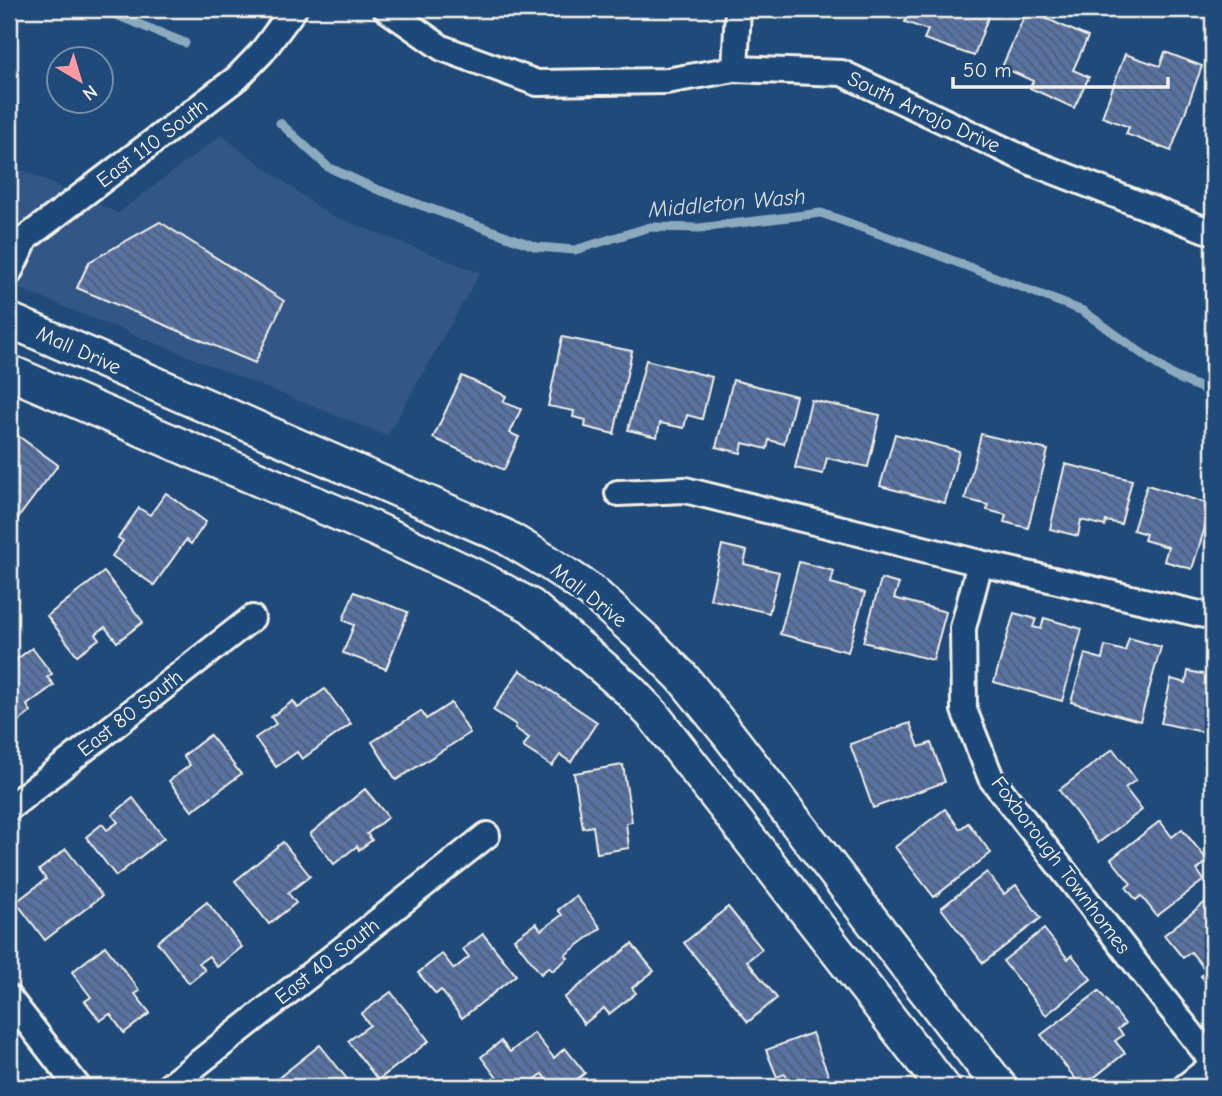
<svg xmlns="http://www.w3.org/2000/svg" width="1222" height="1096" viewBox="0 0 1222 1096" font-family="'Comic Neue',sans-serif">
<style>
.built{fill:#305686}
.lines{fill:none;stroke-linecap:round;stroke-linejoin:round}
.stream{stroke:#8caabe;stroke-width:9}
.building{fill:url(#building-back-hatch);stroke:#f4f1e8;stroke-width:2}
.street-casing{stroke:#f4f1e8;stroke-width:30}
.secondary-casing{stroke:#f4f1e8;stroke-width:38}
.street{stroke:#1f4a7a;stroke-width:24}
.secondary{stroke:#1f4a7a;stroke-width:33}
.labels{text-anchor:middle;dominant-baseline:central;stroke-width:6;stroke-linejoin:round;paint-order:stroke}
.street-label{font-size:21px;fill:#f4f1e8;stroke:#1f4a7a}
.water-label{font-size:23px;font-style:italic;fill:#dadfde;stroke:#1f4a7a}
</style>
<defs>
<pattern id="building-back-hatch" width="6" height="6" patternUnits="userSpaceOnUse" patternTransform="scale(1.75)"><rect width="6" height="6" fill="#5872a2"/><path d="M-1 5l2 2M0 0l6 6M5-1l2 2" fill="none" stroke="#505d74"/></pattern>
</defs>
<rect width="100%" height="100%" fill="#1f4a7a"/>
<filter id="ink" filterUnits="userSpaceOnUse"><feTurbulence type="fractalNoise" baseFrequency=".0143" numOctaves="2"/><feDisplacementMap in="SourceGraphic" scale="14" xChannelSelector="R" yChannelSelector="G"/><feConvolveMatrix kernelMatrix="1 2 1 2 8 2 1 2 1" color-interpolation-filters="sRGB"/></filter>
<g filter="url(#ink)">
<!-- built -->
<polygon class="built" points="221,135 328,214 480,273 387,436 9,285 9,164 118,213"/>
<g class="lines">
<!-- stream -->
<g class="stream">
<polyline points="83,9 114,14 185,43"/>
<polyline points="280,123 328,167 376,189 537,247 575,250 650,227 699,228 821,213 933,253 1083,311 1173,376 1213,393"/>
</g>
</g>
<!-- building -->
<g class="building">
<polygon points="910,9 991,9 974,56 924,39 928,30 905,22"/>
<polygon points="1027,10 1088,37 1073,70 1089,77 1074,108 1030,88 1033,81 1002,67"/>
<polygon points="1165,52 1202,66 1171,151 1126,134 1129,127 1102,117 1125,54 1160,66"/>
<polygon points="160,222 284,301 255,363 77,288 89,262"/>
<polygon points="562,337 632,351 614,434 585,427 586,420 573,417 574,411 548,406"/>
<polygon points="646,360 712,377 702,419 687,415 684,428 660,423 657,437 628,430"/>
<polygon points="462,376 506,396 503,402 521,409 510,433 519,437 504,470 433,438"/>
<polygon points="733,380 796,396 784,444 769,440 767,449 743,443 741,453 716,447"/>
<polygon points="811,400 880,415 868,467 827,458 823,474 795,468"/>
<polygon points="895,434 959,451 945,503 880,486"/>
<polygon points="981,434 1048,450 1028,528 1004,522 1006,515 987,510 988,505 965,499"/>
<polygon points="17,435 58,465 9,530 9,446"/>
<polygon points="1065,464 1132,480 1121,524 1106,521 1105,526 1081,520 1078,536 1050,529"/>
<polygon points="1147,485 1212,505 1192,569 1164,561 1168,547 1144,540 1146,534 1133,530"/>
<polygon points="166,493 206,522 191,544 186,540 154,585 112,556 123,541 118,538 139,508 150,515"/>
<polygon points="722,545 747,551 744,564 779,572 769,613 710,599"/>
<polygon points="799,562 834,571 831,583 865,593 848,652 780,634"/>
<polygon points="104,572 143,622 117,642 105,627 96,634 99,639 77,655 47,616"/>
<polygon points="881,579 899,584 894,598 946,612 933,660 863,642"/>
<polygon points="354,592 408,612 386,669 343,653 354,625 343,620"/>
<polygon points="1014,613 1036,619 1033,627 1041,629 1044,618 1082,629 1062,701 994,682"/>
<polygon points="1129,638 1161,647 1140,721 1071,702 1085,654 1102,659 1105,646 1125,651"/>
<polygon points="32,648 52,674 47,677 54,685 27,705 31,712 9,729 9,665"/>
<polygon points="520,670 597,722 571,762 560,755 552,766 523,747 529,738 515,728 516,725 493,710"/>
<polygon points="1213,670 1213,734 1161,723 1171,679 1186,683 1188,671 1212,676"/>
<polygon points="325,689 351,724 302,759 297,752 276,767 255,738 276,724 271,717 293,701 298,708"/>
<polygon points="451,703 470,733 396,780 372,742 421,711 426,719"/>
<polygon points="910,723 919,747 931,743 945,782 873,808 850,744"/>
<polygon points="210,735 241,774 192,811 169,781 190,765 183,756"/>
<polygon points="1113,749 1136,780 1125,788 1142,810 1098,843 1059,790"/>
<polygon points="623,765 632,822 626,823 629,848 597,853 593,826 583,828 574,773"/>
<polygon points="365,789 388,817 367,834 372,840 359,850 357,846 334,864 310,834"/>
<polygon points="133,798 164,838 116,876 86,837 102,824 107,830 118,822 112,815"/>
<polygon points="945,809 960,829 968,823 991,853 934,897 895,847"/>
<polygon points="1160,821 1172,837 1182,829 1208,861 1197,870 1204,880 1157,916 1141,896 1136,900 1126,887 1131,884 1111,859"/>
<polygon points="283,842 310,876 288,893 296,903 269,924 235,881"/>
<polygon points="66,849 102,896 45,940 16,902 46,879 39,870"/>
<polygon points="987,872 1004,894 1016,885 1041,918 983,963 941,908"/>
<polygon points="576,896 601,928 565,955 568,958 552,971 549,967 541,974 514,939 536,923 541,930 562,915 558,910"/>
<polygon points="1213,896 1213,985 1210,987 1201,976 1206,971 1191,952 1183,958 1164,935"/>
<polygon points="207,902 242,947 217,967 209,956 199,963 205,970 189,983 157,942"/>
<polygon points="728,907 762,949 747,961 777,998 748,1022 684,943"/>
<polygon points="1044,929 1068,959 1072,955 1091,979 1046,1015 1003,961"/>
<polygon points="483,934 516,975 462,1018 441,990 436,994 418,973 442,954 454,969 469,957 463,949"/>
<polygon points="632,944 654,971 632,988 636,993 609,1014 604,1008 584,1024 564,998"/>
<polygon points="105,946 140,991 135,994 150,1013 124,1033 110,1014 100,1021 85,1001 91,997 72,972"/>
<polygon points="1099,991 1125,1024 1118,1029 1123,1035 1115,1041 1125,1053 1082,1087 1041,1035"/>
<polygon points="391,992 429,1041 378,1080 348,1041 370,1025 361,1014"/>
<polygon points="534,1033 554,1058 565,1048 585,1073 567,1087 552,1087 542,1074 526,1087 504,1087 481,1057 501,1041 510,1052"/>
<polygon points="812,1033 833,1087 781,1087 789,1084 785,1074 777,1077 766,1050"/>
<polygon points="320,1045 347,1079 336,1087 267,1087"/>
</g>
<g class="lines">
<!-- street casing -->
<g class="street-casing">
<g id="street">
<polyline points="386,9 442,48 537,83 666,81 735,69 842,73 1033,163 1206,230 1213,231"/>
<polyline points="735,69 738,9"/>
<polyline points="9,273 26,238 237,78 262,52 294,9"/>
<polyline points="618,493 685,490 980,563 1213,617"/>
<polyline points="980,563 963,628 964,710 991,778 1213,1062"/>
<polyline points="9,808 252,618"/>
<polyline points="9,998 78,1087"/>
<polyline points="168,1087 487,835"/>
<polyline points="1185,1087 1213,1065"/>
</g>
</g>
<!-- secondary casing -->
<g class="secondary-casing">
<g id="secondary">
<polyline points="9,320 504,536 546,561 591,591 643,638 682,677 725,730 1000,1087"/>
<polyline points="9,372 377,530 485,581 531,606 629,690 653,715 943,1087"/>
</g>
</g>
<!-- street -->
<use href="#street" class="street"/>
<!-- secondary -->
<use href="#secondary" class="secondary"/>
</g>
</g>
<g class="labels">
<!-- street labels -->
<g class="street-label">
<text transform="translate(924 112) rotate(25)">South Arrojo Drive</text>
<text transform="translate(152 143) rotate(-37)">East 110 South</text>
<text transform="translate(79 350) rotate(24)">Mall Drive</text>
<text transform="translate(589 595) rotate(38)">Mall Drive</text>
<text transform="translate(130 713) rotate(-38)">East 80 South</text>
<text transform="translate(1061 865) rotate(53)">Foxborough Townhomes</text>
<text transform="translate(327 961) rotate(-38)">East 40 South</text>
</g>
<!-- water labels -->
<g class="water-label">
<text transform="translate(727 203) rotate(-5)">Middleton Wash</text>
</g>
</g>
<!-- margin -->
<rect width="1222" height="1096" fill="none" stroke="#1f4a7a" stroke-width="35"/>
<rect x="18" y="18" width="1187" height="1061" fill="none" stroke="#f4f1e8" stroke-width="2.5" filter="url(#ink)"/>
<!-- north arrow -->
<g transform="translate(80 80) rotate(142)"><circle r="33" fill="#1f4a7a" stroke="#748da6" stroke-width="2"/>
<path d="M0-5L12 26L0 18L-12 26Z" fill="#ff9aa2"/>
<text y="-10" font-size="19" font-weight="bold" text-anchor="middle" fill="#f4f1e8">N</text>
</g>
<!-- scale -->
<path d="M953 77v10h215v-10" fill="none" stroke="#f4f1e8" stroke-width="3.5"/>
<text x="963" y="77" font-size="21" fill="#f4f1e8" stroke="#1f4a7a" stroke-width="5" paint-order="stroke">50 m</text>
</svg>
